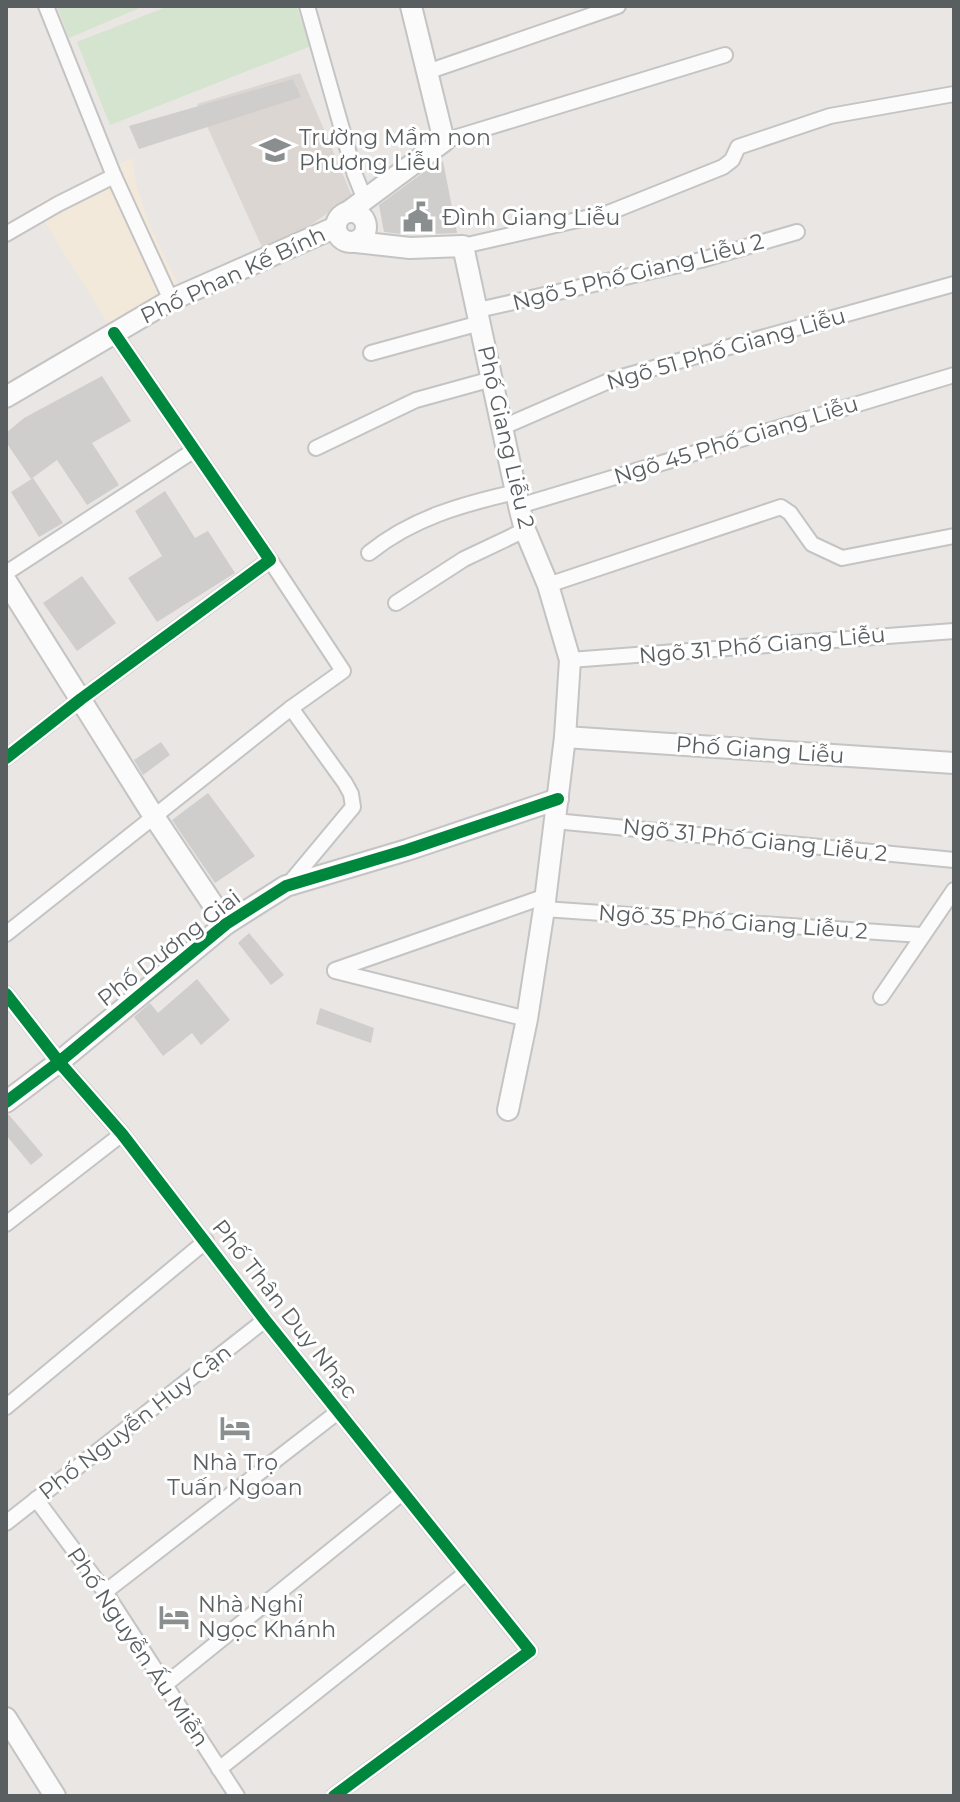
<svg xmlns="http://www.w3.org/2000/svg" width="960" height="1802" viewBox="0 0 960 1802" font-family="Montserrat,sans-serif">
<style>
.commercial{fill:#f3e9db}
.education{fill:#dbd6d2}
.green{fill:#d4e4ce}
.building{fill:#d0cecd}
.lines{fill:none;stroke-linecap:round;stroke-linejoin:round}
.street-casing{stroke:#c4c4c4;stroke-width:18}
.secondary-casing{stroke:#c4c4c4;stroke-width:24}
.street{stroke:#fcfbfb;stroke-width:14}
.secondary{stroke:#fcfbfb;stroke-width:20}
.cycleway-casing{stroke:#fff;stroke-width:17}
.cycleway{stroke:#00873e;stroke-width:12}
.labels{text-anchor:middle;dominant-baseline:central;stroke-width:6;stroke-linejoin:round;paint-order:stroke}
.poi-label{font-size:22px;fill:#595e61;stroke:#fff;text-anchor:start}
.street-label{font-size:22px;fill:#595e61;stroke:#fff}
</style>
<rect width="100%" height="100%" fill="#e9e6e3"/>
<!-- commercial -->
<polygon class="commercial" points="132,158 137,188 150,226 183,295 114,333 34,205"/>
<!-- education -->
<polygon class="education" points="300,73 352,196 266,256 197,104"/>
<!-- green -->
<g class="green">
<polygon points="57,6 144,6 69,38"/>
<polygon points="169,6 296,6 311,46 110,125 77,42"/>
</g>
<!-- building -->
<g class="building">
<polygon points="293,79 301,97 139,149 129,126"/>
<polygon points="443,161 457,233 410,235 384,232 379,205 432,166"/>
<polygon points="102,376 131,421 92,443 119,485 87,505 57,460 31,479 6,442 6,433 24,418"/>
<polygon points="33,478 63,523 39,537 11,492"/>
<polygon points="165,491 195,538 208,531 235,573 157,622 128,578 162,556 135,511"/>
<polygon points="82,576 116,623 77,651 43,603"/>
<polygon points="161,742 170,755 143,775 134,760"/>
<polygon points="208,793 255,856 215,883 172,820"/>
<polygon points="249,933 284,975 271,985 238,943"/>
<polygon points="197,979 230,1020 201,1045 192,1033 163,1056 134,1017 150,1003 158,1013"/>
<polygon points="320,1008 374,1028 371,1043 316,1024"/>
<polygon points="6,1115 9,1115 43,1155 31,1165 6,1135"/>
</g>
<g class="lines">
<!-- street casing -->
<g class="street-casing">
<g id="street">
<polyline points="46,6 114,176 171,300"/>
<polyline points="307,6 355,175 365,200"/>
<polyline points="427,72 618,6"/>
<polyline points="444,141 725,55"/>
<polyline points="6,234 58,204 114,176"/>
<polyline points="463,246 608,213 723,167 732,160 738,147 830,116 954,94"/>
<polyline points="478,310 701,260 797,232"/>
<polyline points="371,353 480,323"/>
<polyline points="503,427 611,380 954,284"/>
<polyline points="316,448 416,400 492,379"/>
<polyline points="519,506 954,375"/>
<path d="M369 553C412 518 463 504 516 492"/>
<polyline points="6,573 193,451"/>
<polyline points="548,585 781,507 790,513 812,544 842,558 954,536"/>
<polyline points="396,603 464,559 525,530"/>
<polyline points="570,660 954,631"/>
<polyline points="6,758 81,699 270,560 114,333"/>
<polyline points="555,821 954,860"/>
<polyline points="288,885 353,807 351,794 345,783 291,708"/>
<polyline points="544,909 921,935"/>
<polyline points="6,934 291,708 343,671 270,560"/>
<polyline points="335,970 546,896"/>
<polyline points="335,971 527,1019"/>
<polyline points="6,994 59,1062 122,1134 265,1320 530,1651 334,1796"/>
<polyline points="881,997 954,890"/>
<polyline points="6,1224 122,1134"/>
<polyline points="6,1407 206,1241"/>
<polyline points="36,1499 105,1592 237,1796"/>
<polyline points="6,1523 265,1320"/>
<polyline points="105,1592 339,1411"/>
<polyline points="166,1684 402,1493"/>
<polyline points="219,1769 466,1573"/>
</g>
</g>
<!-- secondary casing -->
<g class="secondary-casing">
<g id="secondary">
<circle cx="351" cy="227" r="15"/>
<polyline points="348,212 444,141 411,6"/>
<polyline points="356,242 410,248 463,246 519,506 525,530 548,585 570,660 565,737 544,909 527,1019 508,1110"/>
<polyline points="6,397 171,300 336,227"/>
<polyline points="6,581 153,815 226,924"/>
<polyline points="565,737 954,763"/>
<polyline points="6,1102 59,1062 226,924 286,886 407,850 558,799"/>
<polyline points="6,1718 55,1796"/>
</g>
</g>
<!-- street -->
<use href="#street" class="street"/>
<!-- secondary -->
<use href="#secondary" class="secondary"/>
<!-- cycleway casing -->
<g class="cycleway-casing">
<g id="cycleway">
<polyline points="6,758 81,699 270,560 114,333"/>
<polyline points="6,994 59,1062 122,1134 265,1320 530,1651 334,1796"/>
<polyline points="6,1102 59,1062 226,924 286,886 407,850 558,799"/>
</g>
</g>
<!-- cycleway -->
<use href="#cycleway" class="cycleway"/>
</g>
<!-- icons -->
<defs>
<g id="school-bare" transform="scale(2.4)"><path d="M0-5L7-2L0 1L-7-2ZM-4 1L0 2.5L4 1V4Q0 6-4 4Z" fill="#8b8e8e" stroke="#fff" stroke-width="2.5" paint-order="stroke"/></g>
<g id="civic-bare" transform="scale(2.4)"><path d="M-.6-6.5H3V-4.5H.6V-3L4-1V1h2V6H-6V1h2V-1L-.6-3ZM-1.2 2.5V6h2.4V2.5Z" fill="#8b8e8e" stroke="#fff" stroke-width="2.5" paint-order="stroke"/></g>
<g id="hotel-bare" transform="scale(2.4)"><path d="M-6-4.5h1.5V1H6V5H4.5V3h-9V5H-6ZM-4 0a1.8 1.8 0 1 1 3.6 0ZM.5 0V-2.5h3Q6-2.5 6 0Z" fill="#8b8e8e" stroke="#fff" stroke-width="2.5" paint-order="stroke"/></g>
</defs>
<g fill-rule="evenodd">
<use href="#school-bare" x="275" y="150"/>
<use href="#civic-bare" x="418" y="217"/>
<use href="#hotel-bare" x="235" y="1428"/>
<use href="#hotel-bare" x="174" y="1617"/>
</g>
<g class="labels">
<!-- poi labels -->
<g class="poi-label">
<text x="299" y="137">Trường Mầm non<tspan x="299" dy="25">Phương Liễu</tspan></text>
<text x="442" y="217">Đình Giang Liễu</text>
<text x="235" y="1462" text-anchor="middle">Nhà Trọ<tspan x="235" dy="25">Tuấn Ngoan</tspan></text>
<text x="198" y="1604">Nhà Nghỉ<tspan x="198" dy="25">Ngọc Khánh</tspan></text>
</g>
<!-- street labels -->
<g class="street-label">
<text transform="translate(638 272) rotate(-14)">Ngõ 5 Phố Giang Liễu 2</text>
<text transform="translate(233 275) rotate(-25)">Phố Phan Kế Bính</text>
<text transform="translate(726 349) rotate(-16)">Ngõ 51 Phố Giang Liễu</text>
<text transform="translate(506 437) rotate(77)">Phố Giang Liễu 2</text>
<text transform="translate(736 440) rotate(-17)">Ngõ 45 Phố Giang Liễu</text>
<text transform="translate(762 645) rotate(-5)">Ngõ 31 Phố Giang Liễu</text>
<text transform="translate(760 750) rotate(4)">Phố Giang Liễu</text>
<text transform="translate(755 840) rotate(6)">Ngõ 31 Phố Giang Liễu 2</text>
<text transform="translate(733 922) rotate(4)">Ngõ 35 Phố Giang Liễu 2</text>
<text transform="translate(169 948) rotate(-38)">Phố Dương Giai</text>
<text transform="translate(285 1309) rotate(52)">Phố Thân Duy Nhạc</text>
<text transform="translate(135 1422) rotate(-38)">Phố Nguyễn Huy Cận</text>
<text transform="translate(138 1647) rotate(56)">Phố Nguyễn Ấu Miễn</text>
</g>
</g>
<!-- border -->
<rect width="960" height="1802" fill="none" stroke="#595e61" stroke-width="16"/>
</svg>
